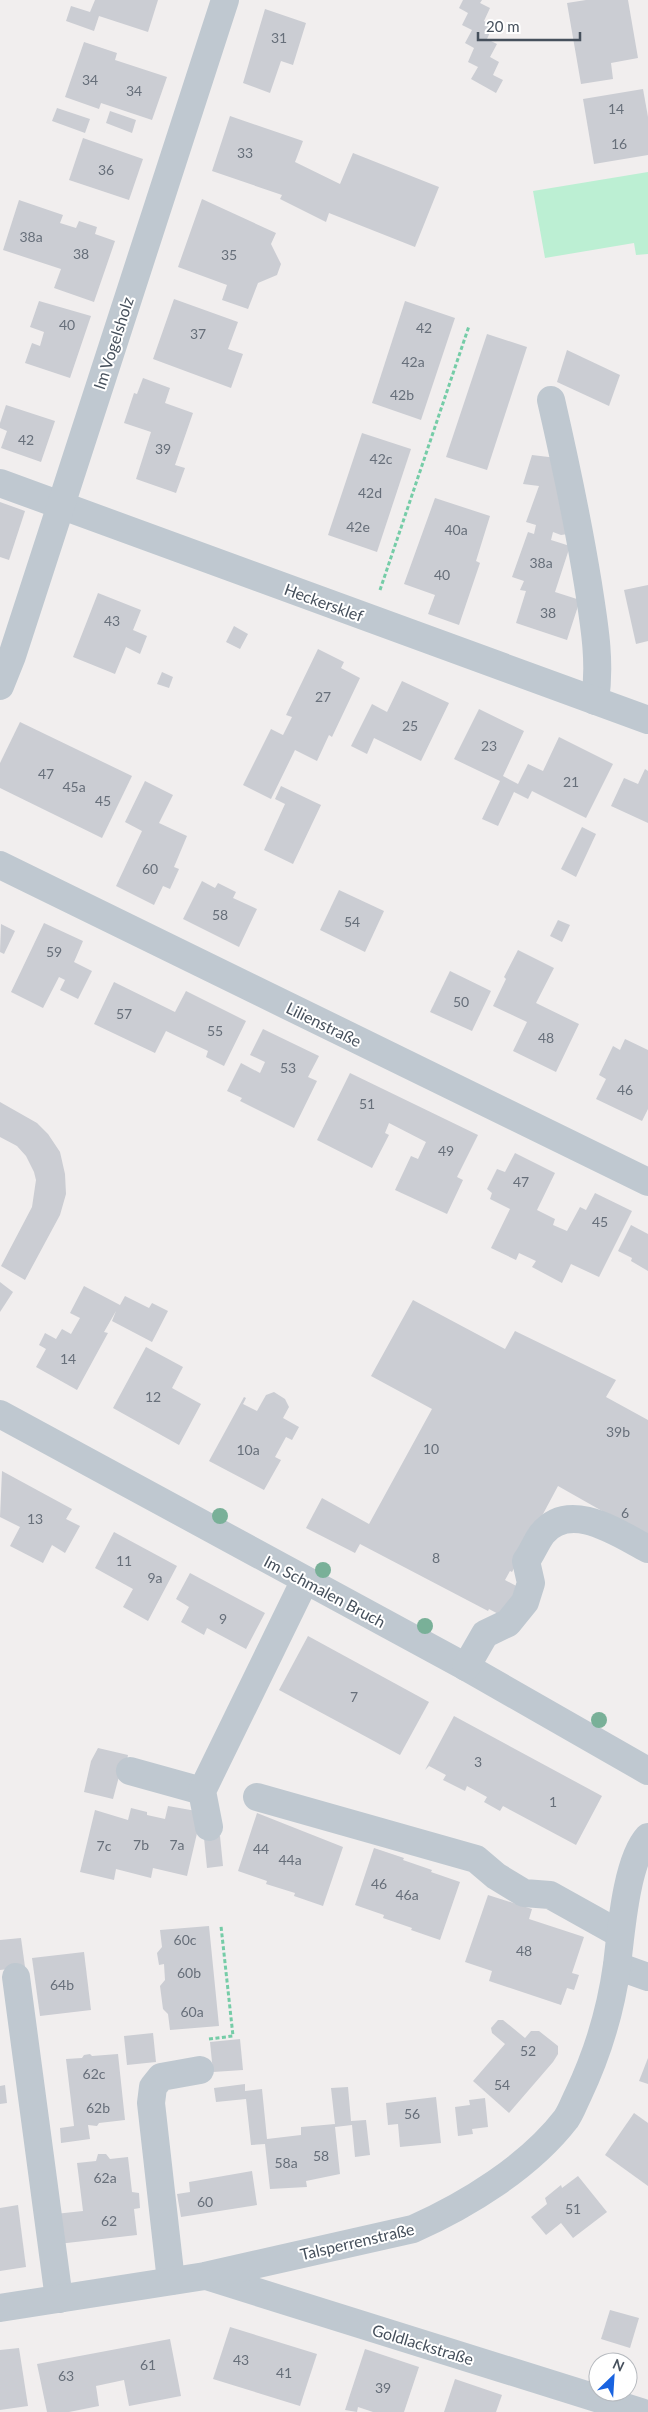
<svg xmlns="http://www.w3.org/2000/svg" width="648" height="2412" viewBox="0 0 648 2412" font-family="Lato,sans-serif">
<style>
.green{fill:#bcefd3}
.building{fill:#cbcdd3}
.lines{fill:none;stroke-linecap:round;stroke-linejoin:round}
.path{stroke:#75cca7;stroke-width:3;stroke-dasharray:4 2.5;stroke-linecap:butt}
.minor{stroke:#bfc8d0;stroke-width:28}
.tree{fill:#79b098}
.labels{text-anchor:middle;dominant-baseline:central;stroke-width:4;stroke-linejoin:round;paint-order:stroke}
.number-label{font-size:14px;fill:#676f7a}
.street-label{font-size:16px;fill:#46505c;stroke:#fff}
</style>
<rect width="100%" height="100%" fill="#f1eeee"/>
<!-- green -->
<polygon class="green" points="648,172 648,254 636,255 634,243 545,258 533,191"/>
<!-- building -->
<g class="building">
<polygon points="95,0 158,0 148,32 99,16 94,31 66,21 71,6 90,12"/>
<polygon points="463,0 482,0 480,3 490,8 484,21 493,26 487,39 497,44 490,57 499,62 493,75 503,80 496,93 471,79 478,67 468,62 474,48 465,43 472,30 462,25 468,13 459,8"/>
<polygon points="586,0 628,0 638,58 611,63 613,79 581,84 567,3"/>
<polygon points="265,9 306,23 293,65 281,61 270,93 243,83"/>
<polygon points="84,42 117,53 115,60 167,77 152,120 101,103 99,109 65,97"/>
<polygon points="643,89 648,117 648,155 594,164 583,99"/>
<polygon points="57,108 90,119 85,133 52,121"/>
<polygon points="110,111 136,120 132,133 106,123"/>
<polygon points="230,116 303,141 295,162 340,184 353,153 439,187 415,247 329,213 326,222 280,199 282,195 212,171"/>
<polygon points="83,138 143,159 129,200 69,180"/>
<polygon points="202,199 276,233 271,244 281,264 277,275 258,283 248,309 222,300 227,285 178,267"/>
<polygon points="19,200 63,215 60,223 76,228 79,221 97,227 95,234 115,241 94,302 54,288 61,269 3,250"/>
<polygon points="174,299 238,322 228,349 243,354 231,388 153,359"/>
<polygon points="39,301 91,316 70,378 25,363 32,343 40,346 44,332 30,327"/>
<polygon points="405,301 455,318 421,420 372,403"/>
<polygon points="487,334 527,347 487,470 446,457"/>
<polygon points="567,350 620,375 609,406 557,382"/>
<polygon points="143,378 170,388 165,403 193,413 175,465 185,468 176,493 136,479 151,432 124,423 134,393 137,394"/>
<polygon points="6,405 55,421 41,462 1,448 7,431 0,428 0,423"/>
<polygon points="362,433 411,449 377,552 328,535"/>
<polygon points="532,455 557,458 568,534 561,535 553,532 551,540 570,546 555,592 580,600 567,640 516,623 526,591 520,590 524,581 512,577 528,532 534,534 536,525 526,522 539,486 523,484"/>
<polygon points="435,498 490,516 476,561 480,563 459,625 428,614 435,595 404,584"/>
<polygon points="0,502 25,511 9,560 0,557"/>
<polygon points="648,585 648,641 636,644 624,590"/>
<polygon points="98,593 141,610 133,630 147,636 140,654 126,647 115,674 73,657"/>
<polygon points="234,626 248,634 240,649 226,642"/>
<polygon points="318,649 344,662 341,668 360,678 332,737 329,735 317,761 295,750 271,799 243,785 271,729 283,735 292,717 286,715"/>
<polygon points="162,672 173,677 169,688 157,684"/>
<polygon points="402,681 449,703 421,761 374,738 367,754 351,746 372,704 387,712"/>
<polygon points="479,709 524,731 503,776 518,784 528,764 543,771 559,737 613,764 586,818 532,791 528,799 514,792 498,826 482,819 500,781 454,759"/>
<polygon points="20,722 132,776 102,838 0,788 0,763"/>
<polygon points="645,769 648,771 648,823 611,806 624,778 638,784"/>
<polygon points="145,781 173,795 159,823 187,836 174,867 179,869 170,889 163,886 154,905 116,886 142,831 125,822"/>
<polygon points="281,786 321,805 293,864 264,850 285,804 275,799"/>
<polygon points="582,827 596,834 576,877 561,869"/>
<polygon points="202,881 215,888 218,883 236,892 233,898 257,909 239,947 183,919"/>
<polygon points="339,890 384,911 365,952 320,930"/>
<polygon points="558,920 570,925 562,942 550,936"/>
<polygon points="44,923 83,941 74,962 92,971 78,999 60,990 65,980 59,977 43,1008 11,992"/>
<polygon points="1,924 15,931 4,954 0,952"/>
<polygon points="518,950 554,968 536,1003 579,1024 556,1072 513,1051 527,1022 493,1006 506,979 504,977"/>
<polygon points="450,971 491,991 472,1031 430,1012"/>
<polygon points="114,982 175,1012 186,991 246,1021 224,1066 206,1057 208,1051 166,1031 155,1053 94,1024"/>
<polygon points="263,1029 319,1056 308,1077 317,1081 294,1128 240,1101 242,1098 227,1091 241,1063 260,1073 265,1062 250,1055"/>
<polygon points="625,1039 648,1050 648,1109 642,1121 596,1099 606,1079 599,1075 613,1046 620,1050"/>
<polygon points="350,1073 478,1135 457,1177 463,1180 447,1214 395,1190 411,1156 418,1159 426,1142 389,1123 385,1133 389,1135 372,1168 317,1140"/>
<polygon points="0,1102 37,1123 48,1134 60,1152 65,1174 66,1194 60,1215 25,1280 1,1266 32,1207 36,1180 34,1172 26,1156 17,1146 0,1137"/>
<polygon points="515,1153 555,1173 537,1210 555,1219 553,1225 567,1231 580,1207 586,1210 595,1193 632,1211 599,1277 571,1264 562,1283 532,1267 536,1261 519,1253 516,1260 491,1248 510,1209 490,1199 492,1193 487,1189 497,1169 505,1172"/>
<polygon points="631,1225 648,1234 648,1271 631,1261 632,1258 618,1251"/>
<polygon points="0,1282 13,1292 0,1312"/>
<polygon points="84,1286 120,1305 125,1296 149,1308 152,1303 168,1311 152,1342 112,1321 116,1311 104,1332 108,1333 77,1390 36,1367 46,1349 39,1345 45,1333 56,1339 62,1329 71,1334 80,1318 70,1313"/>
<polygon points="413,1300 505,1349 515,1331 616,1380 606,1397 648,1420 648,1537 558,1486 512,1572 510,1571 505,1580 520,1588 504,1617 489,1609 488,1611 360,1544 355,1553 306,1528 322,1498 369,1524 432,1409 371,1376"/>
<polygon points="146,1347 183,1367 172,1388 201,1404 179,1445 113,1408"/>
<polygon points="274,1392 285,1399 289,1407 283,1418 299,1427 292,1440 286,1437 275,1457 281,1460 264,1490 209,1461 244,1397 246,1398 243,1404 257,1411 266,1395"/>
<polygon points="2,1471 72,1509 66,1519 80,1526 65,1553 52,1545 43,1563 10,1546 20,1527 0,1517"/>
<polygon points="114,1532 177,1566 148,1621 123,1607 133,1589 95,1568"/>
<polygon points="190,1573 265,1613 246,1649 207,1628 204,1635 181,1622 189,1607 176,1599"/>
<polygon points="308,1636 429,1702 400,1755 279,1690"/>
<polygon points="454,1716 602,1796 576,1845 503,1806 500,1811 484,1802 487,1797 467,1786 465,1791 443,1780 446,1775 429,1766 425,1770"/>
<polygon points="98,1748 128,1755 125,1770 121,1769 113,1799 84,1792 91,1761"/>
<polygon points="168,1806 202,1812 187,1876 153,1868 151,1878 116,1869 114,1880 80,1872 95,1810 128,1820 131,1808 147,1812 147,1815 165,1819"/>
<polygon points="257,1813 343,1847 323,1906 294,1896 295,1893 266,1884 267,1881 238,1871"/>
<polygon points="220,1836 223,1866 207,1868 204,1838"/>
<polygon points="374,1848 404,1858 403,1860 432,1870 431,1872 460,1882 440,1940 411,1930 412,1928 383,1918 384,1915 355,1905"/>
<polygon points="488,1895 532,1909 529,1919 584,1937 572,1973 579,1975 574,1990 567,1988 561,2005 489,1981 492,1971 465,1962"/>
<polygon points="209,1926 219,2026 170,2030 168,2014 163,2009 160,1986 165,1980 164,1964 159,1965 157,1953 162,1947 160,1930"/>
<polygon points="21,1938 25,1967 0,1970 0,1940"/>
<polygon points="84,1952 91,2010 40,2016 32,1958"/>
<polygon points="498,2020 503,2020 525,2038 531,2031 539,2031 558,2046 558,2054 553,2062 509,2113 473,2081 505,2044 492,2033 491,2028"/>
<polygon points="153,2033 156,2062 127,2065 124,2036"/>
<polygon points="240,2039 243,2070 213,2072 210,2042"/>
<polygon points="90,2054 92,2056 118,2054 125,2120 99,2123 97,2126 88,2125 90,2139 61,2143 60,2128 74,2126 66,2059 82,2058 84,2055"/>
<polygon points="648,2058 648,2084 639,2081"/>
<polygon points="245,2084 245,2091 262,2089 267,2139 301,2135 301,2127 335,2124 331,2088 348,2087 351,2121 366,2120 370,2155 355,2157 352,2125 335,2127 340,2174 306,2181 307,2187 270,2189 265,2144 251,2145 246,2099 216,2102 214,2088"/>
<polygon points="5,2085 7,2103 0,2104 0,2086"/>
<polygon points="436,2097 441,2143 400,2147 398,2124 388,2125 386,2103"/>
<polygon points="485,2098 488,2127 472,2129 473,2134 458,2136 455,2107 470,2105 469,2100"/>
<polygon points="634,2113 648,2123 648,2186 605,2155"/>
<polygon points="98,2154 106,2154 110,2159 128,2157 132,2192 139,2193 140,2208 134,2209 137,2235 58,2244 55,2214 83,2211 77,2163 96,2161"/>
<polygon points="252,2171 257,2205 181,2217 177,2194 190,2192 189,2182"/>
<polygon points="578,2176 607,2212 573,2238 561,2223 546,2235 531,2217 547,2204 545,2198 561,2185 562,2188"/>
<polygon points="18,2205 26,2267 0,2271 0,2208"/>
<polygon points="610,2310 639,2318 630,2348 601,2339"/>
<polygon points="230,2327 317,2354 300,2406 213,2379"/>
<polygon points="170,2339 181,2396 129,2406 124,2380 96,2386 99,2406 69,2412 47,2412 37,2364"/>
<polygon points="19,2348 28,2406 0,2410 0,2350"/>
<polygon points="365,2349 419,2367 404,2412 373,2412 358,2407 357,2412 345,2410"/>
<polygon points="455,2379 502,2395 496,2412 444,2412"/>
</g>
<g class="lines">
<!-- path -->
<g class="path">
<polyline points="380,590 469,326"/>
<polyline points="209,2039 233,2036 221,1926"/>
</g>
<!-- minor -->
<g class="minor">
<path d="M551 400C565 461 578 522 588 584 594 623 601 661 595 701"/>
<polyline points="0,483 648,720"/>
<polyline points="0,686 12,656 225,0"/>
<polyline points="0,865 648,1182"/>
<polyline points="0,1414 466,1667 648,1771"/>
<path d="M466 1667 485 1634 508 1623 525 1602 531 1583 526 1561C532 1553 536 1542 542 1534 570 1499 619 1534 648 1549"/>
<polyline points="130,1771 202,1791"/>
<polyline points="257,1797 476,1859 496,1876 524,1893 550,1895 620,1934"/>
<polyline points="209,1827 202,1791 305,1580"/>
<polyline points="617,1966 648,1977"/>
<polyline points="16,1977 59,2299"/>
<polyline points="206,2276 641,2412"/>
<polyline points="171,2281 151,2103 153,2087 161,2077 200,2070"/>
<path d="M0 2308 205 2276 413 2229C467 2205 529 2167 566 2119 571 2112 574 2103 578 2095 597 2055 611 2009 617 1965 621 1933 626 1861 648 1837"/>
</g>
</g>
<!-- trees -->
<g class="tree">
<circle cx="220" cy="1516" r="8"/>
<circle cx="323" cy="1570" r="8"/>
<circle cx="425" cy="1626" r="8"/>
<circle cx="599" cy="1720" r="8"/>
</g>
<g class="labels">
<!-- number labels -->
<g class="number-label">
<text x="279" y="37">31</text>
<text x="90" y="79">34</text>
<text x="134" y="90">34</text>
<text x="616" y="108">14</text>
<text x="619" y="143">16</text>
<text x="245" y="152">33</text>
<text x="106" y="169">36</text>
<text x="31" y="236">38a</text>
<text x="81" y="253">38</text>
<text x="229" y="254">35</text>
<text x="67" y="324">40</text>
<text x="424" y="327">42</text>
<text x="198" y="333">37</text>
<text x="413" y="361">42a</text>
<text x="402" y="394">42b</text>
<text x="26" y="439">42</text>
<text x="163" y="448">39</text>
<text x="381" y="458">42c</text>
<text x="370" y="492">42d</text>
<text x="358" y="526">42e</text>
<text x="456" y="529">40a</text>
<text x="541" y="562">38a</text>
<text x="442" y="574">40</text>
<text x="548" y="612">38</text>
<text x="112" y="620">43</text>
<text x="323" y="696">27</text>
<text x="410" y="725">25</text>
<text x="489" y="745">23</text>
<text x="46" y="773">47</text>
<text x="571" y="781">21</text>
<text x="74" y="786">45a</text>
<text x="103" y="800">45</text>
<text x="150" y="868">60</text>
<text x="220" y="914">58</text>
<text x="352" y="921">54</text>
<text x="54" y="951">59</text>
<text x="461" y="1001">50</text>
<text x="124" y="1013">57</text>
<text x="215" y="1030">55</text>
<text x="546" y="1037">48</text>
<text x="288" y="1067">53</text>
<text x="625" y="1089">46</text>
<text x="367" y="1103">51</text>
<text x="446" y="1150">49</text>
<text x="521" y="1181">47</text>
<text x="600" y="1221">45</text>
<text x="68" y="1358">14</text>
<text x="153" y="1396">12</text>
<text x="618" y="1431">39b</text>
<text x="431" y="1448">10</text>
<text x="248" y="1449">10a</text>
<text x="625" y="1512">6</text>
<text x="35" y="1518">13</text>
<text x="436" y="1557">8</text>
<text x="124" y="1560">11</text>
<text x="155" y="1577">9a</text>
<text x="223" y="1618">9</text>
<text x="354" y="1696">7</text>
<text x="478" y="1761">3</text>
<text x="553" y="1801">1</text>
<text x="141" y="1844">7b</text>
<text x="177" y="1844">7a</text>
<text x="104" y="1845">7c</text>
<text x="261" y="1848">44</text>
<text x="290" y="1859">44a</text>
<text x="379" y="1883">46</text>
<text x="407" y="1894">46a</text>
<text x="185" y="1939">60c</text>
<text x="524" y="1950">48</text>
<text x="189" y="1972">60b</text>
<text x="62" y="1984">64b</text>
<text x="192" y="2011">60a</text>
<text x="528" y="2050">52</text>
<text x="94" y="2073">62c</text>
<text x="502" y="2084">54</text>
<text x="98" y="2107">62b</text>
<text x="412" y="2113">56</text>
<text x="321" y="2155">58</text>
<text x="286" y="2162">58a</text>
<text x="105" y="2177">62a</text>
<text x="205" y="2201">60</text>
<text x="573" y="2208">51</text>
<text x="109" y="2220">62</text>
<text x="241" y="2359">43</text>
<text x="148" y="2364">61</text>
<text x="284" y="2372">41</text>
<text x="66" y="2375">63</text>
<text x="383" y="2387">39</text>
</g>
<!-- street labels -->
<g class="street-label">
<text transform="translate(113 343) rotate(-72)">Im Vogelsholz</text>
<text transform="translate(324 602) rotate(20)">Heckersklef</text>
<text transform="translate(324 1024) rotate(26)">Lilienstraße</text>
<text transform="translate(325 1591) rotate(28)">Im Schmalen Bruch</text>
<text transform="translate(357 2241) rotate(-13)">Talsperrenstraße</text>
<text transform="translate(423 2344) rotate(17)">Goldlackstraße</text>
</g>
</g>
<!-- north arrow -->
<g transform="translate(613 2377) rotate(25)"><circle r="24" fill="#ffffff" stroke="#b5b9be"/>
<path d="M0-4L9 19L0 12L-9 19Z" fill="#1963e0"/>
<text y="-8" font-size="14" font-weight="bold" text-anchor="middle" fill="#46505c">N</text>
</g>
<!-- scale -->
<path d="M478 32v8h102v-8" fill="none" stroke="#46505c" stroke-width="2.5"/>
<text x="486" y="32" font-size="15" fill="#46505c" stroke="#ffffff" stroke-width="4" paint-order="stroke">20 m</text>
</svg>
